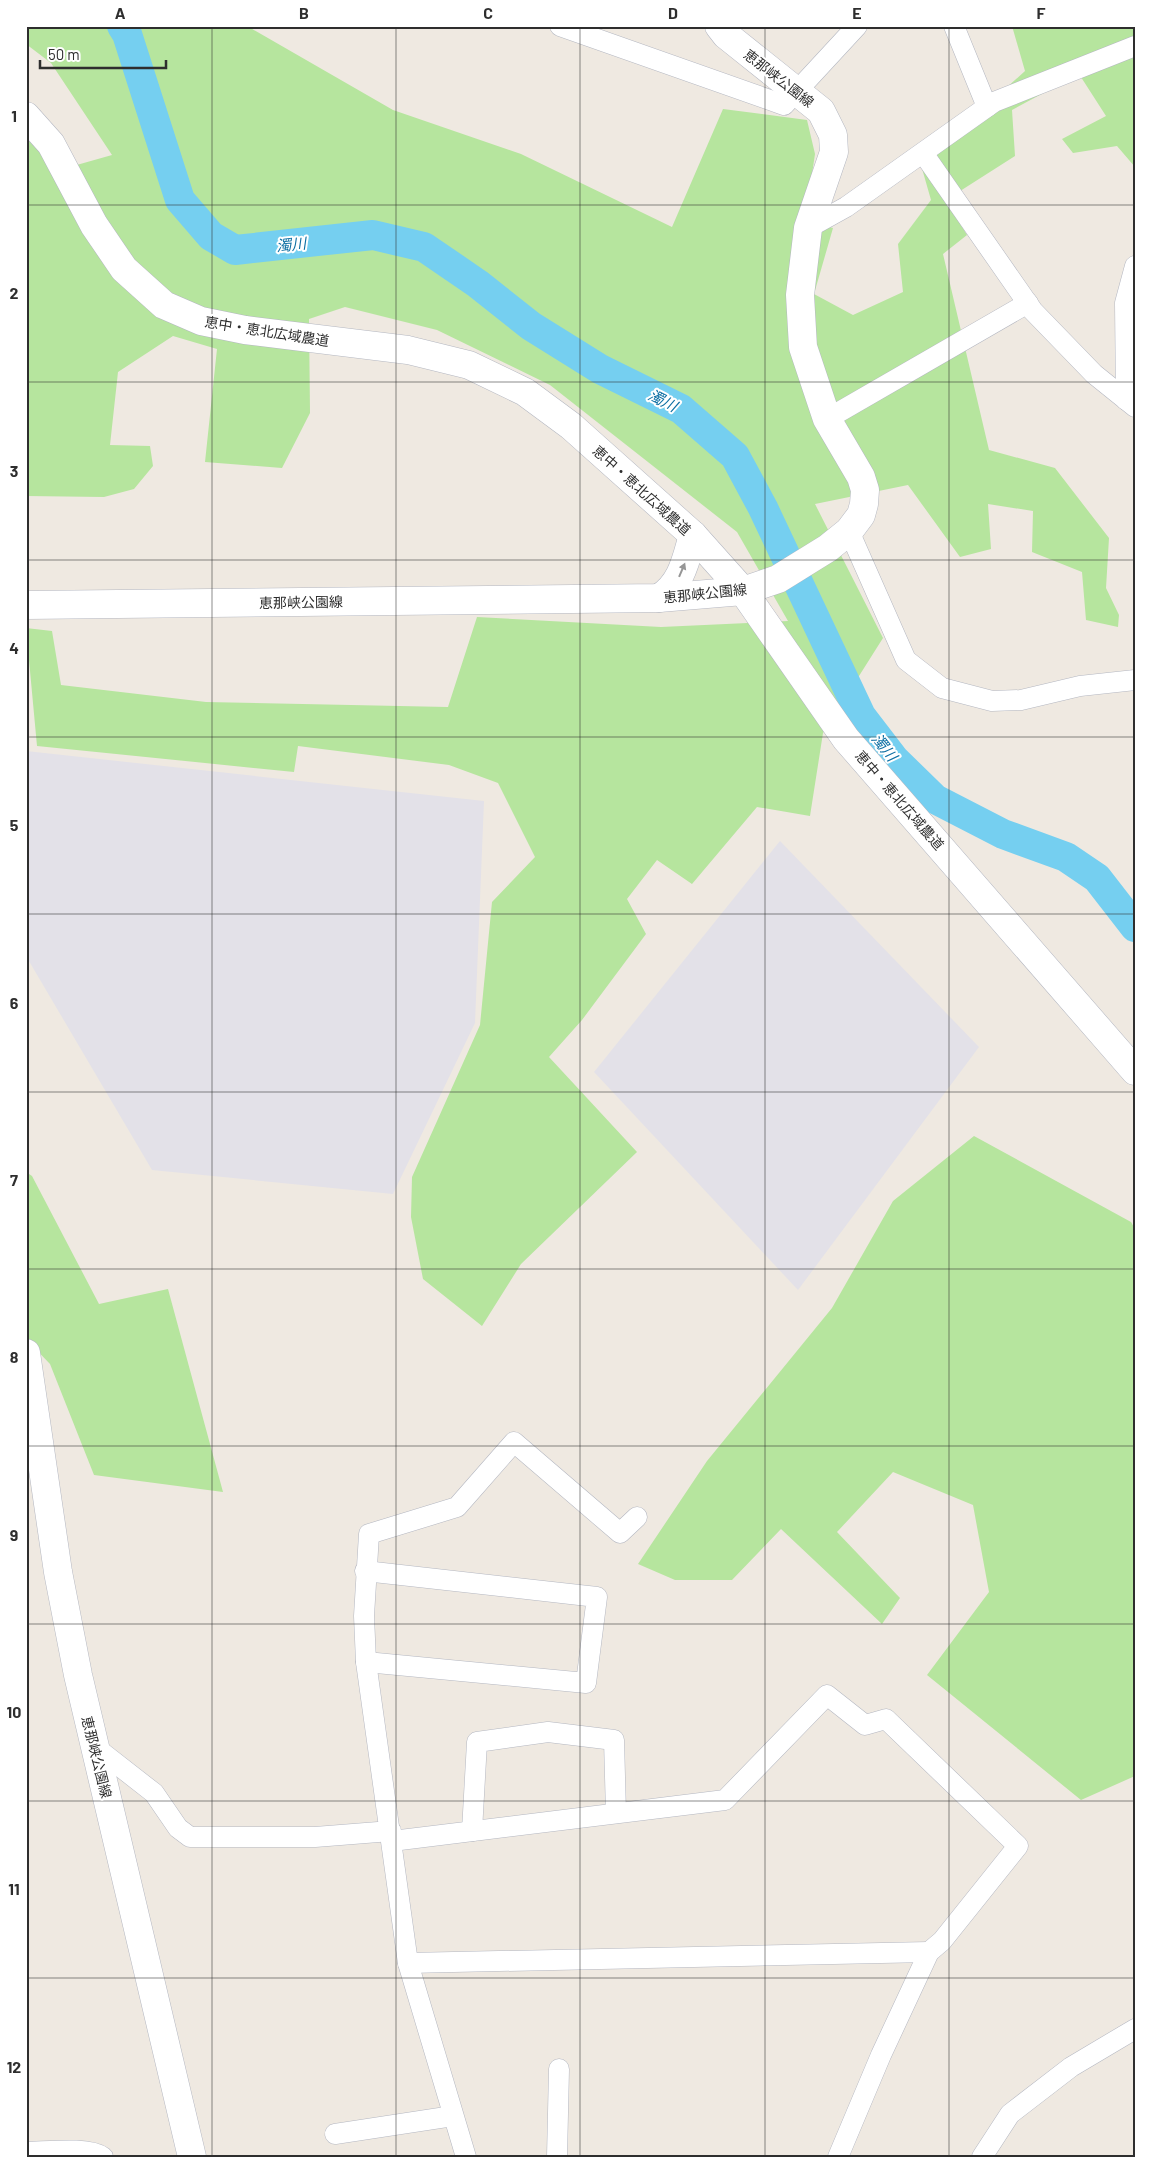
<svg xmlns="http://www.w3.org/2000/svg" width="1161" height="2183" viewBox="0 0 1161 2183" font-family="Barlow,'Noto Sans JP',sans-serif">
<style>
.industrial{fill:#e3e1e8}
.green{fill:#b6e59e}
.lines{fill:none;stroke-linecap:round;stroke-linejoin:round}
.river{stroke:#75cff0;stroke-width:30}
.street-casing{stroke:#b4b7c1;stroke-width:21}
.secondary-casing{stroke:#b4b7c1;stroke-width:29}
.street{stroke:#fff;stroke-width:20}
.secondary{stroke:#fff;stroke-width:28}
.oneway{fill:#969696}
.grid{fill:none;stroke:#2e2e2e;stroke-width:1;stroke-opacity:0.55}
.labels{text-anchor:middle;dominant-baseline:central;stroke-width:4;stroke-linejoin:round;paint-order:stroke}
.street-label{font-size:14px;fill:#2e2e2e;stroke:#fff}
.water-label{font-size:15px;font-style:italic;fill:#0d6fa3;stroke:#fff}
.neatline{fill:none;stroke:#2e2e2e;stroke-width:2}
.grid-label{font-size:16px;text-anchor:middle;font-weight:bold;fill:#2e2e2e}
</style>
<rect width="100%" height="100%" fill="#efe9e1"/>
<!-- industrial -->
<g class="industrial">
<polygon points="26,751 484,801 475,1023 393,1194 152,1170 26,956"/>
<polygon points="780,841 979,1047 798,1290 594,1072"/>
</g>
<!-- green -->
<g class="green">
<polygon points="26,26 247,26 393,110 521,154 672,227 723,109 807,120 815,154 805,221 833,228 814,294 853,315 903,292 898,244 931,200 921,165 1025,71 1012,26 1135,26 1135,167 1117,146 1073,153 1062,139 1106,116 1079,74 1012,110 1015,156 946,200 967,235 943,254 989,450 1055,468 1109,538 1106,588 1119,615 1118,627 1086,620 1082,572 1032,552 1033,511 988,504 991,549 960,557 908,485 815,504 883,638 823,733 810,816 757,807 692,884 657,860 627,899 646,934 582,1020 549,1057 637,1152 521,1264 482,1326 423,1279 411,1217 412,1177 480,1025 492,902 535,857 498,783 449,765 298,746 294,772 37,746 26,628 52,631 61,685 206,702 448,707 477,617 661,627 788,621 737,532 550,385 437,330 345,307 309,319 310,413 282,468 205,462 217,349 173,336 118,372 110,445 150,446 153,466 134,489 104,497 26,496 26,128 59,170 112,155 51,63 26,44"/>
<polygon points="974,1136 1131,1222 1135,1229 1135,1776 1081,1800 927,1675 989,1592 973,1505 893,1472 837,1532 900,1598 882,1624 781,1529 732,1580 675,1580 638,1564 707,1461 832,1308 893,1201"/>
<polygon points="26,1172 32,1176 99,1304 168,1289 223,1492 94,1475 50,1364 26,1339"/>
</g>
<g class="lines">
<!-- river -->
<polyline class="river" points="122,26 127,34 180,200 211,236 235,250 373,235 424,247 478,284 531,326 600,369 681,409 735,456 763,508 861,716 894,759 935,799 1003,834 1066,857 1097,878 1135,927"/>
<!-- street casing -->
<g class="street-casing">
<g id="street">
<polyline points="560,26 784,105 857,26"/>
<polyline points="954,26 987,107"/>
<polyline points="923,153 1033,311 1094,374 1135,407"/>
<polyline points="808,228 846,207 994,102 1135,46"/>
<polyline points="1126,400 1125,303 1135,266"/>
<polyline points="827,419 1028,303"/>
<polyline points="849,531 906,660 942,688 992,701 1021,700 1080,686 1135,680"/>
<polyline points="365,1571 597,1597 586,1683 366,1662"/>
<polyline points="95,1747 154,1793 178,1828 190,1837 315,1837 391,1831"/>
<polyline points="472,1831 477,1742 548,1732 614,1740 616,1813"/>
<polyline points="392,1841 725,1800 827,1695 865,1725 886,1719 1018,1846 942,1941 929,1952 881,2055 838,2157"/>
<polyline points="408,1963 929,1952"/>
<polyline points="335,2134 453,2116"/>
<path d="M26 2152C45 2152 88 2146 103 2157"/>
<polyline points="466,2157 408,1963 366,1662 364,1616 369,1534 457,1507 514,1442 620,1533 637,1517"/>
<polyline points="557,2157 559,2069"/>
<polyline points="982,2157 1010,2114 1071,2067 1135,2029"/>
</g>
</g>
<!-- secondary casing -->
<g class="secondary-casing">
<g id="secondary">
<polyline points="26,116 51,144 94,225 124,269 164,305 201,321 245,330 408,350 469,365 525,392 571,426 693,535 743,591 846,739 1135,1071"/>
<path d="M659 598C682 584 686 559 693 535"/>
<polyline points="26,605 659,598 743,591 778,579 828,548 849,531 861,515 864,504 865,490 861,477 827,419 803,347 800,295 808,228 834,152 833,135 821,111 726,35 719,26"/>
<polyline points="26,1353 58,1572 78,1675 192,2157"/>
</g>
</g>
<!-- street -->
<use href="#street" class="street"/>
<!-- secondary -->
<use href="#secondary" class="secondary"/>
</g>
<!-- one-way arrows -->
<defs><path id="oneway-solid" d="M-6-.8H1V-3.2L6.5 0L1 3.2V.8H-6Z" transform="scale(1.25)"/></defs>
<use class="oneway" href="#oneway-solid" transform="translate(682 570) rotate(-67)"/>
<!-- grid -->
<path class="grid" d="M212 26V2157M396 26V2157M580 26V2157M765 26V2157M949 26V2157M26 205H1135M26 382H1135M26 560H1135M26 737H1135M26 914H1135M26 1092H1135M26 1269H1135M26 1446H1135M26 1624H1135M26 1801H1135M26 1978H1135"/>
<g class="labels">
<!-- street labels -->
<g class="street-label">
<text transform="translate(779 78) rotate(38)">恵那峡公園線</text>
<text transform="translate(267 331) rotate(9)">恵中・恵北広域農道</text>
<text transform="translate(642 490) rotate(42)">恵中・恵北広域農道</text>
<text transform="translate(705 593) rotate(-6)">恵那峡公園線</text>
<text transform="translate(301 602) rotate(-1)">恵那峡公園線</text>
<text transform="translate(900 800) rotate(49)">恵中・恵北広域農道</text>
<text transform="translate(97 1757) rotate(76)">恵那峡公園線</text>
</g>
<!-- water labels -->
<g class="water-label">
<text transform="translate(291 244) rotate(-6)">濁川</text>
<text transform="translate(663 400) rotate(27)">濁川</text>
<text transform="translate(885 747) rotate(51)">濁川</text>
</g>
</g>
<!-- border -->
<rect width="1161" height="2183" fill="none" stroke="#ffffff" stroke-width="55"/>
<!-- scale -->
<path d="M40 60v8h126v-8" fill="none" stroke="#2e2e2e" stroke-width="2.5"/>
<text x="48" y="60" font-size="15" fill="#2e2e2e" stroke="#ffffff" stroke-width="4" paint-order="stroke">50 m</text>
<rect x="28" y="28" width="1106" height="2128" class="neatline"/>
<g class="grid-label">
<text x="120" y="19">A</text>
<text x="304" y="19">B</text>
<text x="488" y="19">C</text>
<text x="673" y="19">D</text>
<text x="857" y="19">E</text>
<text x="1041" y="19">F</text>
<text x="14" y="122">1</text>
<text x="14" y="299">2</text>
<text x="14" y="477">3</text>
<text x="14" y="654">4</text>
<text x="14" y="831">5</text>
<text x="14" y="1009">6</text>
<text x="14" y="1186">7</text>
<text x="14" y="1363">8</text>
<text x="14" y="1541">9</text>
<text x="14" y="1718">10</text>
<text x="14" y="1895">11</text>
<text x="14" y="2073">12</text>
</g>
</svg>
